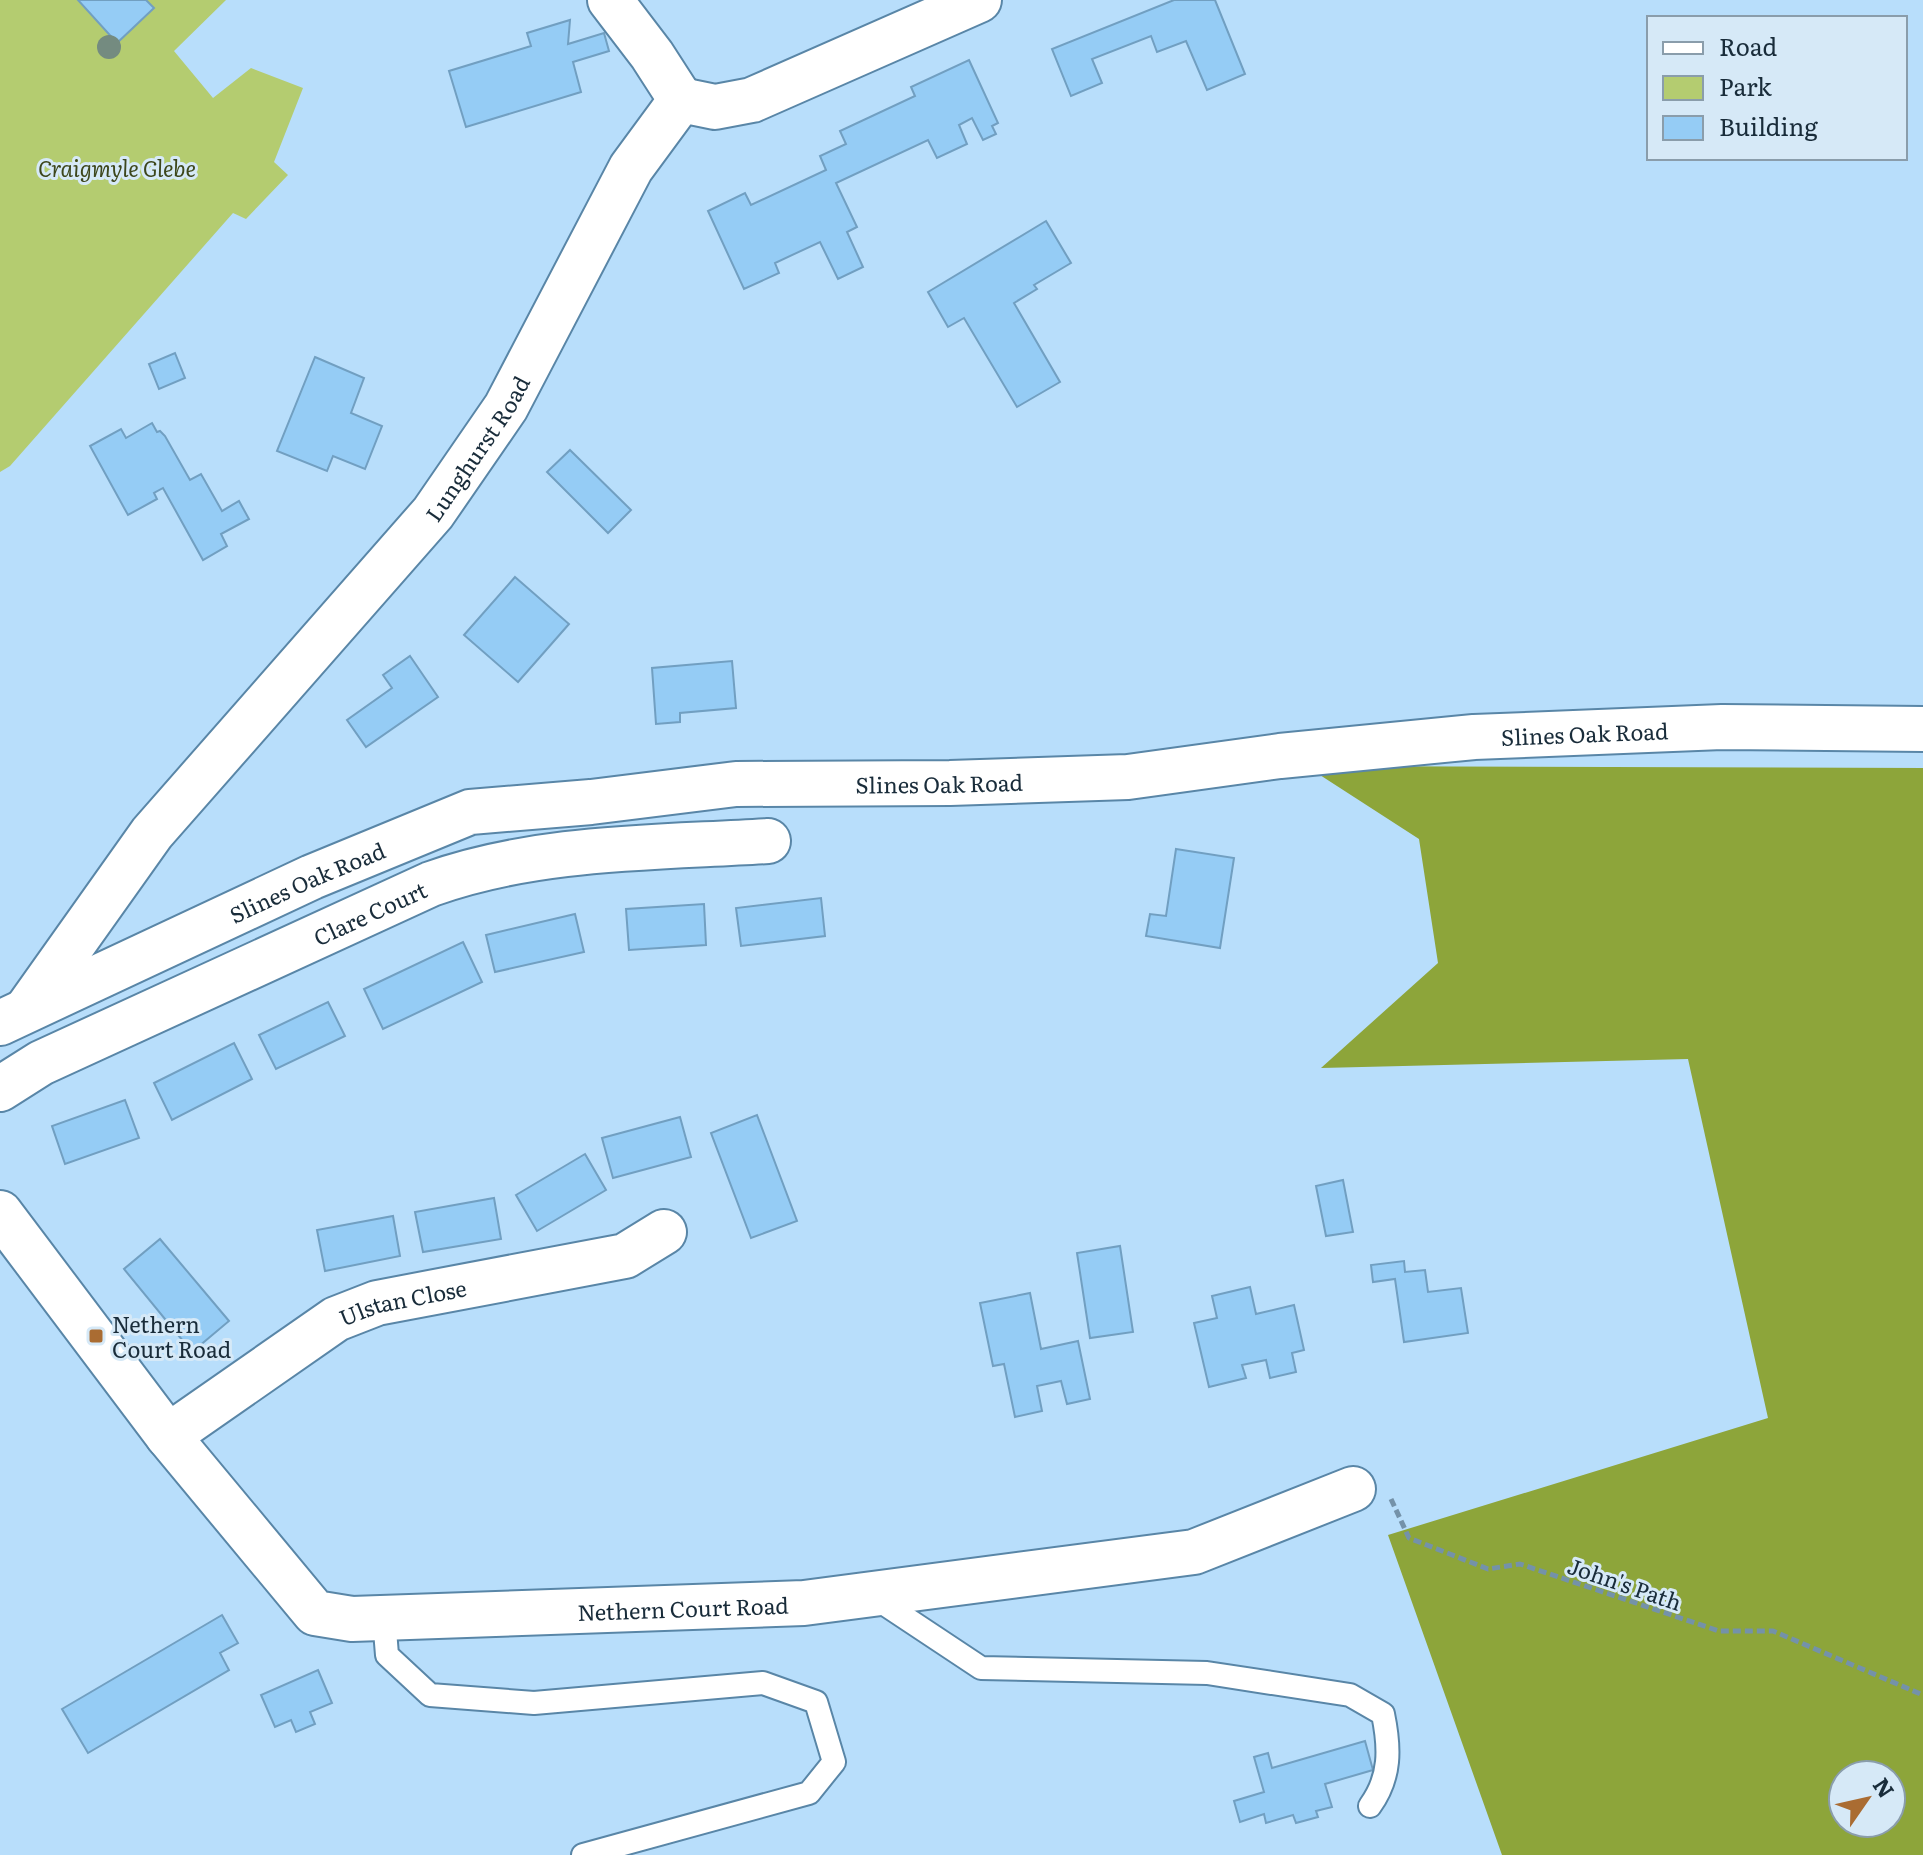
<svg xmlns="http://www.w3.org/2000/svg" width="1923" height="1855" viewBox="0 0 1923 1855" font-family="Literata,serif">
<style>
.green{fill:#b4cc70}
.forest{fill:#8da53a;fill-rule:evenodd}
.building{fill:#95ccf5;stroke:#719fc1;stroke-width:2}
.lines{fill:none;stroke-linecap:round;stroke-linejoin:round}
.service-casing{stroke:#5986a7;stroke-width:26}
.minor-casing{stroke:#5986a7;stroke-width:48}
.path{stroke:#7492a9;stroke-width:5;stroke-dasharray:8 4;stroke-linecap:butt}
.service{stroke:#fff;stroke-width:22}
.minor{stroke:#fff;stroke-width:44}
.tree{fill:#748b80}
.poi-dot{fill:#aa6c32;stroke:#d6e9f7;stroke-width:3}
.labels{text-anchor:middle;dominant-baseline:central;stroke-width:6;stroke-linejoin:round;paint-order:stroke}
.park-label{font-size:22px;font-style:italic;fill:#3d471c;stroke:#d6e9f7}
.street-label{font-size:22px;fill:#192c3a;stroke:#d6e9f7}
.poi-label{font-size:22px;fill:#192c3a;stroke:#d6e9f7;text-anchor:start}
</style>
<rect width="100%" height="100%" fill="#b8defb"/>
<!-- green -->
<polygon class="green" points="0,0 226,0 174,51 213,98 251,68 303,88 274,162 288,175 246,219 233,213 10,466 0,472"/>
<!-- forest -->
<path class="forest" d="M1306 766 1923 768V1855H1502L1388 1535 1768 1418 1688 1059 1321 1068 1438 963 1419 839ZM1843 1775H1891V1823H1843Z"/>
<!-- building -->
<g class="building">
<polygon points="78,0 146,0 154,8 117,43"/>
<polygon points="1174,0 1215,0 1245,74 1207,90 1186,41 1157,52 1151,36 1092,59 1102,83 1071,96 1052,49"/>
<polygon points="570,20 568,44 604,33 609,51 573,62 581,92 466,127 449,71 531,46 527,33"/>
<polygon points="969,60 998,123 992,126 996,134 983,140 972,118 959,125 967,144 937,158 928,140 836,183 857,227 847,232 863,267 838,279 820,242 775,263 779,273 744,289 708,211 745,193 751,205 826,170 820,156 846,144 840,131 915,96 911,87"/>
<polygon points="1046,221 1071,263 1034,285 1037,289 1014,303 1060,382 1017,407 964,318 948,327 928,292"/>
<polygon points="175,353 185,378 159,389 149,364"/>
<polygon points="315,357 364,378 351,413 382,426 365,469 333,456 327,471 277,451"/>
<polygon points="152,423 157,432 160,431 165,436 190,480 201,474 222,511 239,501 249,519 221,534 227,546 203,560 163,488 154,493 157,499 128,515 90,446 121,429 126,438"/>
<polygon points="570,450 631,510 608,533 547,472"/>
<polygon points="515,577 569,624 518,682 464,635"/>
<polygon points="410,656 438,697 366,747 347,720 392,688 383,675"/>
<polygon points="732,661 736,708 680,713 680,722 656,724 652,668"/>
<polygon points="1176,849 1234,858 1220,948 1146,936 1150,914 1166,916"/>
<polygon points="821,898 825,936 741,946 736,908"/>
<polygon points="704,904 706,945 629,950 626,909"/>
<polygon points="575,914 584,952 495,972 486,935"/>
<polygon points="463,942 482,982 383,1029 364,989"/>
<polygon points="328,1002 345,1036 276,1069 259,1035"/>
<polygon points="234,1043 252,1079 172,1120 154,1083"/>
<polygon points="125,1100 139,1138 65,1164 52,1126"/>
<polygon points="757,1115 797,1221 751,1238 711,1133"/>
<polygon points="680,1117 691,1157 613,1178 602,1138"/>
<polygon points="585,1154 606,1190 537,1231 516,1195"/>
<polygon points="1343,1180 1353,1232 1326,1236 1316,1186"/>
<polygon points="494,1198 501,1239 423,1252 415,1212"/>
<polygon points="393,1216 400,1256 325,1271 317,1230"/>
<polygon points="160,1239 229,1321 192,1352 124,1269"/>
<polygon points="1120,1246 1133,1332 1090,1338 1077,1253"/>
<polygon points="1404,1261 1405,1272 1425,1270 1428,1292 1461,1288 1468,1333 1404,1342 1395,1279 1373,1282 1371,1265"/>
<polygon points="1250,1287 1256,1314 1294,1305 1304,1350 1292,1353 1296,1372 1270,1378 1266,1360 1242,1365 1246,1378 1209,1387 1194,1323 1217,1318 1212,1296"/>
<polygon points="1030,1293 1041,1349 1078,1341 1090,1399 1067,1404 1061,1381 1037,1386 1042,1411 1015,1417 1004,1364 993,1366 980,1303"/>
<polygon points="222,1615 238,1643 220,1653 229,1670 88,1753 62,1709"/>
<polygon points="318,1670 332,1703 310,1712 315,1724 296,1732 291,1720 275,1727 261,1695"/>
<polygon points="1365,1741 1373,1770 1325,1784 1332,1807 1316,1811 1318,1817 1296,1823 1293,1815 1266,1823 1264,1814 1240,1822 1234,1801 1264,1792 1254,1757 1268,1753 1272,1768"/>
</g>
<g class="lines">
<!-- service casing -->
<g class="service-casing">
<g id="service">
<path d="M874 1597 981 1668 1207 1673 1350 1695 1383 1714C1390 1748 1391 1777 1370 1806"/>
<polyline points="384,1618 387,1655 430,1695 534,1703 763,1683 816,1702 834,1762 809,1793 583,1855"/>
</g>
</g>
<!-- minor casing -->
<g class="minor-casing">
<g id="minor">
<polyline points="610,0 652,55 681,100"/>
<path id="s1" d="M27 1009 152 833 433 513 506 407 631 168 681 100 715 107 752 100 979 0"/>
<path id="s2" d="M0 1023 312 877 470 812 591 802 736 784 950 783 1128 777 1280 756 1474 737 1722 727 1923 729"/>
<path id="s3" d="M0 1089 41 1063 431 884C537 846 656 848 768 841"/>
<path id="s4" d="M0 1213 168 1436 315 1613 352 1619 804 1603 1194 1552 1353 1489"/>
<path id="s5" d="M168 1436 336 1319 377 1303 625 1256 664 1232"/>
</g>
</g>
<!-- path -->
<polyline class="path" points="1391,1499 1409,1538 1488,1569 1520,1564 1719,1631 1773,1631 1923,1695"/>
<!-- service -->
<use href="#service" class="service"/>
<!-- minor -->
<use href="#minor" class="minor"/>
</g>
<!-- trees -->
<circle class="tree" cx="109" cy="47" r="12"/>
<!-- markers -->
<rect class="poi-dot" x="88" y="1328" width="16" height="16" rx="4"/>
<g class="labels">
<!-- park labels -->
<g class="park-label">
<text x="117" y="167">Craigmyle Glebe</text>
</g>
<!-- street labels -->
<g class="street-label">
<text stroke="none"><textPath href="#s1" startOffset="720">Lunghurst Road</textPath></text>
<text stroke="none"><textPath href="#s2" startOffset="1634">Slines Oak Road</textPath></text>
<text stroke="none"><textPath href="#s2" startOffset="986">Slines Oak Road</textPath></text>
<text stroke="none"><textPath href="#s2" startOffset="338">Slines Oak Road</textPath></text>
<text stroke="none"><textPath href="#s3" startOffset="410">Clare Court</textPath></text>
<text stroke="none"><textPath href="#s5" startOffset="274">Ulstan Close</textPath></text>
<text transform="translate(1625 1583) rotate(19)">John's Path</text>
<text stroke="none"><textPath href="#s4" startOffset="878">Nethern Court Road</textPath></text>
</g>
<!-- poi labels -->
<g class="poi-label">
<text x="112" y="1323">Nethern<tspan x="112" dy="25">Court Road</tspan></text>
</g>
</g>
<!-- legend -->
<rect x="1647" y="16" width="260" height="144" fill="#d6e9f7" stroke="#8a9dab" stroke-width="2"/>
<rect x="1663" y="42" width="40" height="12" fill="#ffffff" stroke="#8a9dab" stroke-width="2"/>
<text x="1719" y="56" font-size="24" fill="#192c3a">Road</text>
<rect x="1663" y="76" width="40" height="24" fill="#b4cc70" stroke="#8a9dab" stroke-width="2"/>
<text x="1719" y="96" font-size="24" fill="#192c3a">Park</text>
<rect x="1663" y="116" width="40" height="24" fill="#95ccf5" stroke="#8a9dab" stroke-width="2"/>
<text x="1719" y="136" font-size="24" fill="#192c3a">Building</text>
<!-- north arrow -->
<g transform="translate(1867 1799) rotate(56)"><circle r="38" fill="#d6e9f7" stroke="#8a9dab" stroke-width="2"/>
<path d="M0-6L14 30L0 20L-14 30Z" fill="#aa6c32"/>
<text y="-12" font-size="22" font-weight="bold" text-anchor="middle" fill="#192c3a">N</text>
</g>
</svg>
